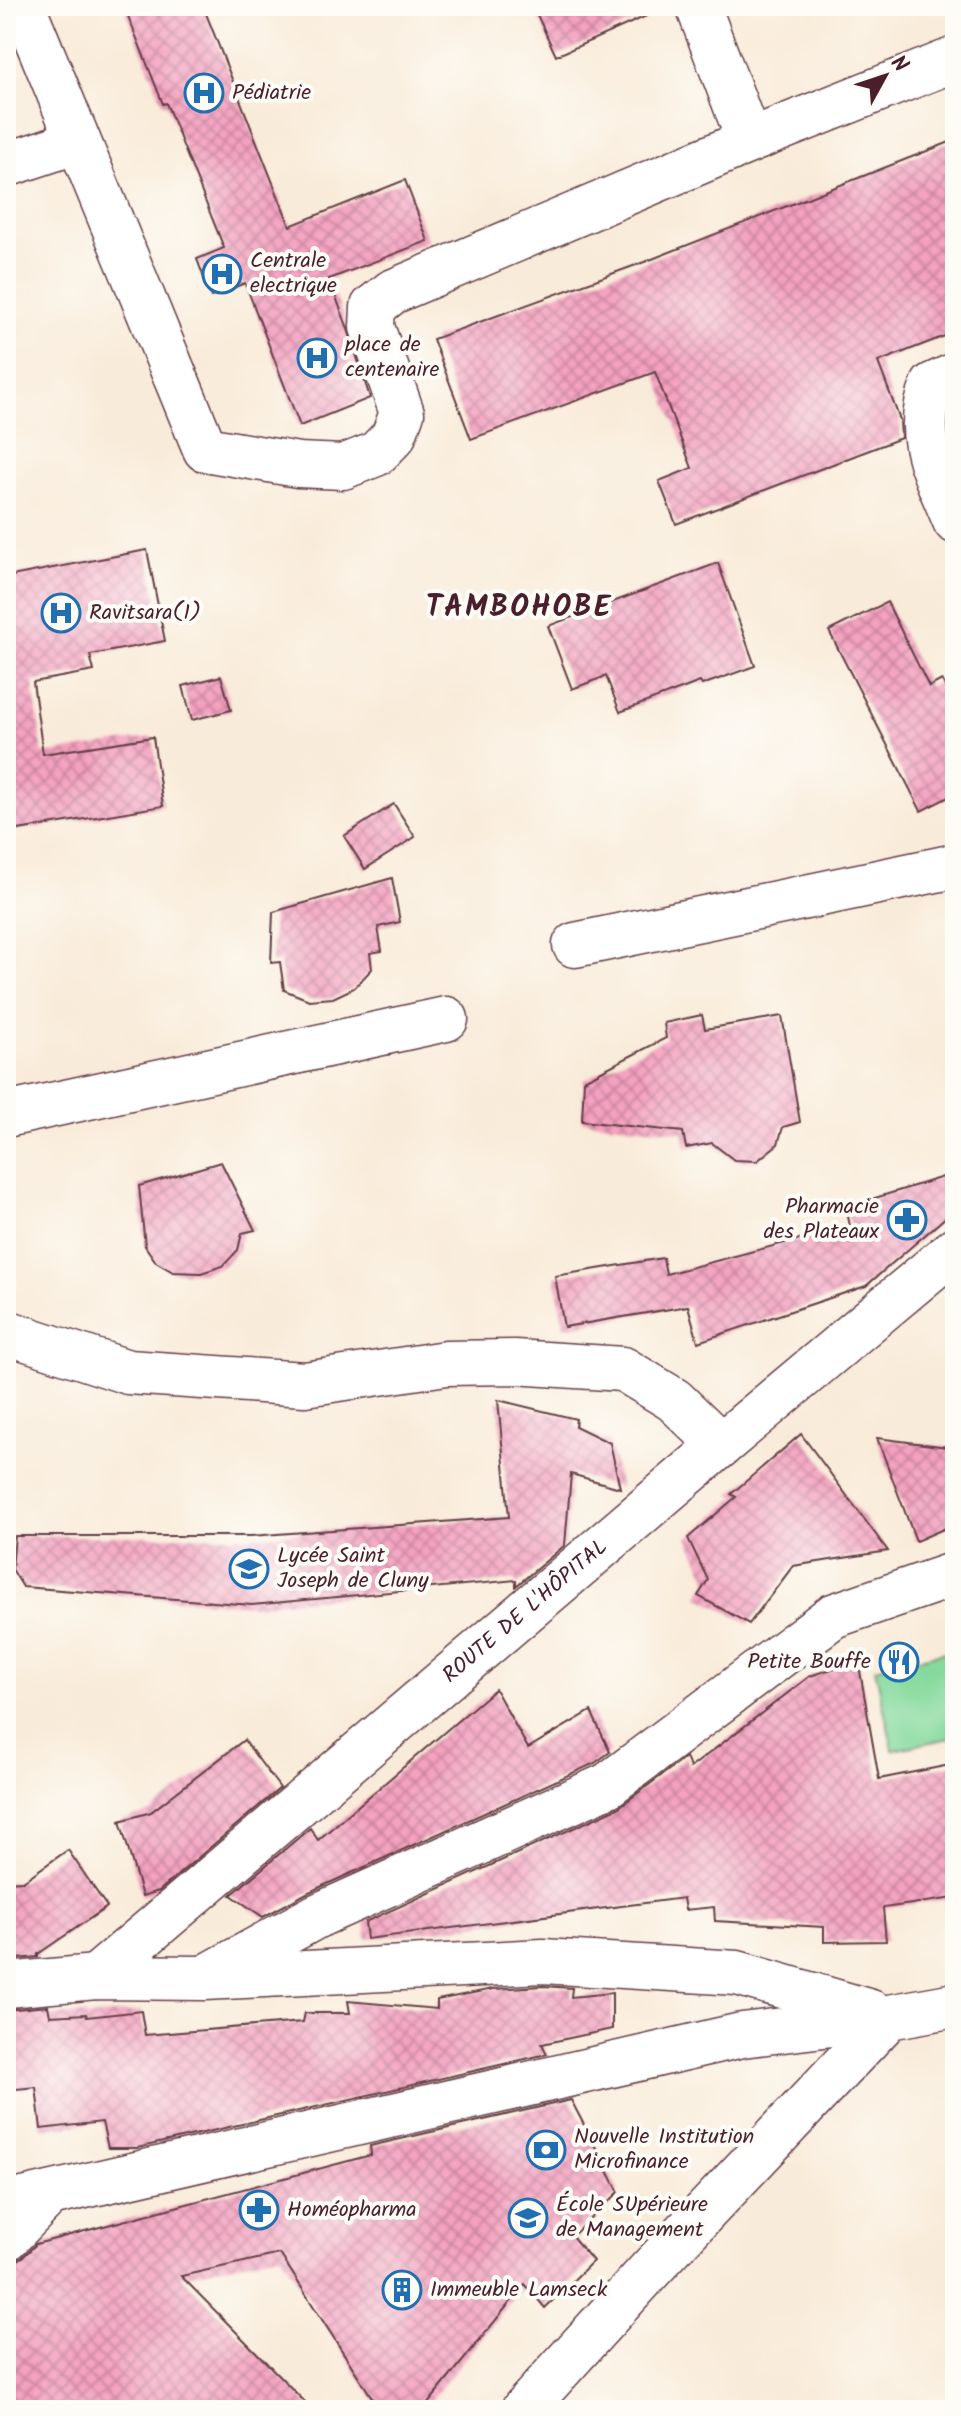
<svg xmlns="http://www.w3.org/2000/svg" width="961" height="2416" viewBox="0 0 961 2416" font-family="Kalam,sans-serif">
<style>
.pitch{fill:#84d99b;stroke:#677c63;stroke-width:2}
.building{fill:url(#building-cross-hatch)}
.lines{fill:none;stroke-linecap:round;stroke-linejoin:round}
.minor-casing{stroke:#643e45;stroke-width:47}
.major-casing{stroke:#643e45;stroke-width:47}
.minor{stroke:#fff;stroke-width:44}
.major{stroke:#fff;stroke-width:44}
.labels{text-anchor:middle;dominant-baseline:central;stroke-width:8;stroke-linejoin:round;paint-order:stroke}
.poi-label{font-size:22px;fill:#4a1f2b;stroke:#fdfcf7;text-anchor:start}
.street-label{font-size:22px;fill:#4a1f2b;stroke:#fdfcf7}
.district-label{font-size:30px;font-weight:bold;letter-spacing:2px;fill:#4a1f2b;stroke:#fdfcf7}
</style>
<defs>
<pattern id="building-cross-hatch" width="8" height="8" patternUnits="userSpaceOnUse" patternTransform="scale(2)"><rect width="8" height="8" fill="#f4a2c0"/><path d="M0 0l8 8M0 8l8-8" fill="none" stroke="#c8839c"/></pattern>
</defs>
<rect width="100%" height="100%" fill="#fdfcf7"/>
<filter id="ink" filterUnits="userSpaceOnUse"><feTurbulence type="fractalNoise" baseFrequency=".0125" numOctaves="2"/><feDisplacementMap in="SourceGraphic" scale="16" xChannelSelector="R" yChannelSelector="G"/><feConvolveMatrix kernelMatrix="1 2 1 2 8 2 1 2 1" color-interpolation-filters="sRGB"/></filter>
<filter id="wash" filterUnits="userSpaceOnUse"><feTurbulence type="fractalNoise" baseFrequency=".006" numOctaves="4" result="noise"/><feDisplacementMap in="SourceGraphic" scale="32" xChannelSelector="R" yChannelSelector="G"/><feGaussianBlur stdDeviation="1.8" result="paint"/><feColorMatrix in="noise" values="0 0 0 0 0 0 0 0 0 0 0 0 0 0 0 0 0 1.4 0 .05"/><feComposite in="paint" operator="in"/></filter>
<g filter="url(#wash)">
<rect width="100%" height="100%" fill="#f9ebd9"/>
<!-- pitch -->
<polygon class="pitch" points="955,1650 955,1737 893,1750 875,1668"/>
<g id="blocks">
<!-- building -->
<g class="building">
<polygon points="124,6 203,6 290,226 405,180 428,241 329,279 347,326 370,398 300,426 245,283 211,297 197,259 224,248 166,103 163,104"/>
<polygon points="533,6 669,6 556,56"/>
<polygon points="955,140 955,332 878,362 900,420 901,438 676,524 659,481 692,468 655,372 471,439 433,339 647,261"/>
<polygon points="147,550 165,641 90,655 94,671 33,682 43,754 153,737 163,806 6,832 6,577"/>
<polygon points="718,563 755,666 702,685 700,682 620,712 606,676 572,689 548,626"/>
<polygon points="887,602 929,687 942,680 955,707 955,794 921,811 829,631"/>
<polygon points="221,676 231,710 192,720 183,686"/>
<polygon points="394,804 415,837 365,869 344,836"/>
<polygon points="392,878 400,922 378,927 382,951 370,953 372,969 354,988 333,998 309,1000 284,990 280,962 271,963 273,912"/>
<polygon points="702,1015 705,1029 782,1016 800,1122 783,1127 778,1144 757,1161 734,1160 712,1143 686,1148 683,1132 582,1121 584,1080 666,1038 664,1023"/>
<polygon points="221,1162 255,1230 242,1233 238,1250 223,1266 201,1273 173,1272 156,1262 145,1246 139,1186"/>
<polygon points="943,1177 955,1201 955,1209 866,1286 698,1342 688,1306 564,1327 555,1276 663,1258 666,1274 850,1226 846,1207"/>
<polygon points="498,1400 576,1419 575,1426 610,1443 620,1488 571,1474 565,1545 516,1586 516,1580 252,1605 23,1587 12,1569 15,1536 250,1536 509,1517"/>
<polygon points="801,1434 888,1551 793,1566 749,1624 698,1596 708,1580 688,1538 736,1497 731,1494"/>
<polygon points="877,1438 955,1448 955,1524 916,1541"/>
<polygon points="858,1660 879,1779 955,1764 955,1898 883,1908 886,1941 824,1942 824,1927 715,1921 714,1907 685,1910 683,1898 367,1939 365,1922 618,1808 686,1757 690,1768 810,1676"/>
<polygon points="495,1689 528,1748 591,1711 610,1752 595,1763 307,1893 263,1917 231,1895 310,1828 318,1840"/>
<polygon points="244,1740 280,1788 159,1891 142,1896 120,1821 151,1812"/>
<polygon points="68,1850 107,1907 38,1954 38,1957 6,1960 6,1882 23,1881"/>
<polygon points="543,1986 572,1988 571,1997 612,1993 612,2029 542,2044 547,2054 137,2148 108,2148 102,2122 41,2129 36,2087 6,2090 6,2010 48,2006 50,2016 86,2014 87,2017 141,2011 145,2035 303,2022 305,2013 350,2013 348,2001 437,2009 437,2000 493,1989"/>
<polygon points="571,2100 619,2192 572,2236 593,2261 545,2308 525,2284 423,2410 380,2410 280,2254 181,2276 313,2410 6,2410 6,2263 13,2263 23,2257 36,2244 371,2155 370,2146"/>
</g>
</g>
</g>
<g filter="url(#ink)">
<use href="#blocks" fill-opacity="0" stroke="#643e45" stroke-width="2"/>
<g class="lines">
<!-- minor casing -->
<g class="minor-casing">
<g id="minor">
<polyline points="23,6 205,449 298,465 343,467 376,454 393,437 402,413 372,327 373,307 392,292 749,141 955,59"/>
<polyline points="698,6 749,141"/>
<polyline points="6,165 78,141"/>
<path d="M955 375 933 385C912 436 936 474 955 521"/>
<polyline points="575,945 955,866"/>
<polyline points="6,1115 446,1019"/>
<polyline points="6,1332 128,1372 305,1384 446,1363 514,1362 623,1369 674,1400 721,1445"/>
<polyline points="213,1973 317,1916 608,1785 833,1616 955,1574"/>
<path id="s1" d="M96 1977 721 1445 955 1249"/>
<polyline points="6,1985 96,1977 204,1978 543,1961 737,1973 871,2012"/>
<polyline points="6,2204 742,2035 889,2017"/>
<polyline points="6,2239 49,2195"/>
</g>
</g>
<!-- major casing -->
<g class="major-casing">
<polyline id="major" points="523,2410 650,2270 889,2017 955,2005"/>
</g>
<!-- minor -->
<use href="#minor" class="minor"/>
<!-- major -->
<use href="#major" class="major"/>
</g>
</g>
<!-- icons -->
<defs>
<g id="hospital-ring" transform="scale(2)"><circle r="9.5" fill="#fdfcf7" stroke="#1f6fb2" stroke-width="1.5"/><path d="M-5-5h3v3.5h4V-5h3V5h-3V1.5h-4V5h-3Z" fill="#1f6fb2"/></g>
<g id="pharmacy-ring" transform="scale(2)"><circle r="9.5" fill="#fdfcf7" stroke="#1f6fb2" stroke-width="1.5"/><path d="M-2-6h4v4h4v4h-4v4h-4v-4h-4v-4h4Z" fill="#1f6fb2"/></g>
<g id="school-ring" transform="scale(2)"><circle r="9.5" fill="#fdfcf7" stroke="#1f6fb2" stroke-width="1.5"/><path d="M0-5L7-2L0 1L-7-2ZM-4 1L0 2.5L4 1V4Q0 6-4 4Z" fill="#1f6fb2"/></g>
<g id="restaurant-ring" transform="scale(2)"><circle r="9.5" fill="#fdfcf7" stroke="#1f6fb2" stroke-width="1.5"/><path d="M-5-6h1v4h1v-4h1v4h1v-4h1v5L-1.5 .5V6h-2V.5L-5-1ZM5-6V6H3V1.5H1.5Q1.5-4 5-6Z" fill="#1f6fb2"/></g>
<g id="bank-ring" transform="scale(2)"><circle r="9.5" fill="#fdfcf7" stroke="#1f6fb2" stroke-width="1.5"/><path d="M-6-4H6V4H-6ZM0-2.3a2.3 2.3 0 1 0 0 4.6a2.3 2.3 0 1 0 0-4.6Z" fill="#1f6fb2"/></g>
<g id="university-ring" transform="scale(2)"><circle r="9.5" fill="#fdfcf7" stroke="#1f6fb2" stroke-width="1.5"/><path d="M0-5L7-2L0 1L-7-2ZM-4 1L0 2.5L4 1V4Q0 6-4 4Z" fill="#1f6fb2"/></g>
<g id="building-ring" transform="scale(2)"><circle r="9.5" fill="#fdfcf7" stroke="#1f6fb2" stroke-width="1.5"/><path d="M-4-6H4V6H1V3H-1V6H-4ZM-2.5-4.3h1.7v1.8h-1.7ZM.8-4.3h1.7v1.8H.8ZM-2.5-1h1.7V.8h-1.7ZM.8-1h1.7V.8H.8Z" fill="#1f6fb2"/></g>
</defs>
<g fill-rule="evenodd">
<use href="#hospital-ring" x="204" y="93"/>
<use href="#hospital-ring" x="222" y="274"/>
<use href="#hospital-ring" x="317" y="358"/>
<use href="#hospital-ring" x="61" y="613"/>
<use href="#pharmacy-ring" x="907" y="1220"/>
<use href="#school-ring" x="249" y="1569"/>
<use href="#restaurant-ring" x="899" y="1662"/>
<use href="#bank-ring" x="546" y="2150"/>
<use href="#pharmacy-ring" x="259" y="2210"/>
<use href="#university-ring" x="528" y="2218"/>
<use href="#building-ring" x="402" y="2290"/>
</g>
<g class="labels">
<!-- poi labels -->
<g class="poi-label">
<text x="232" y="93">Pédiatrie</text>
<text x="250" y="261">Centrale<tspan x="250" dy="25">electrique</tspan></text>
<text x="345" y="345">place de<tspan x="345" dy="25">centenaire</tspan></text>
<text x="89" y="613">Ravitsara(1)</text>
<text x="879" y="1207" text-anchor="end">Pharmacie<tspan x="879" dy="25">des Plateaux</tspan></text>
<text x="277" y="1556">Lycée Saint<tspan x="277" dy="25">Joseph de Cluny</tspan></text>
<text x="871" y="1662" text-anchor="end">Petite Bouffe</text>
<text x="574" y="2137">Nouvelle Institution<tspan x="574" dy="25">Microfinance</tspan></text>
<text x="556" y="2205">École SUpérieure<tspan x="556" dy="25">de Management</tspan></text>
<text x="287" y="2210">Homéopharma</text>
<text x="430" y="2290">Immeuble Lamseck</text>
</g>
<!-- street labels -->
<g class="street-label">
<text stroke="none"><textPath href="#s1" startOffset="564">ROUTE DE L'HÔPITAL</textPath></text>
</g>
<!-- district labels -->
<g class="district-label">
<text x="519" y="608">TAMBOHOBE</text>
</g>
</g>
<!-- margin -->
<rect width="961" height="2416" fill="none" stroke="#fdfcf7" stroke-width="32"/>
<!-- north arrow -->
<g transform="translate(885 76) rotate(50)" stroke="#fdfcf7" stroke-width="6" paint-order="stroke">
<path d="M0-6L14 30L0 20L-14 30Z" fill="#4a1f2b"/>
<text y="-12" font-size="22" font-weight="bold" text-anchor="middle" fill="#4a1f2b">N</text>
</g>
</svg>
